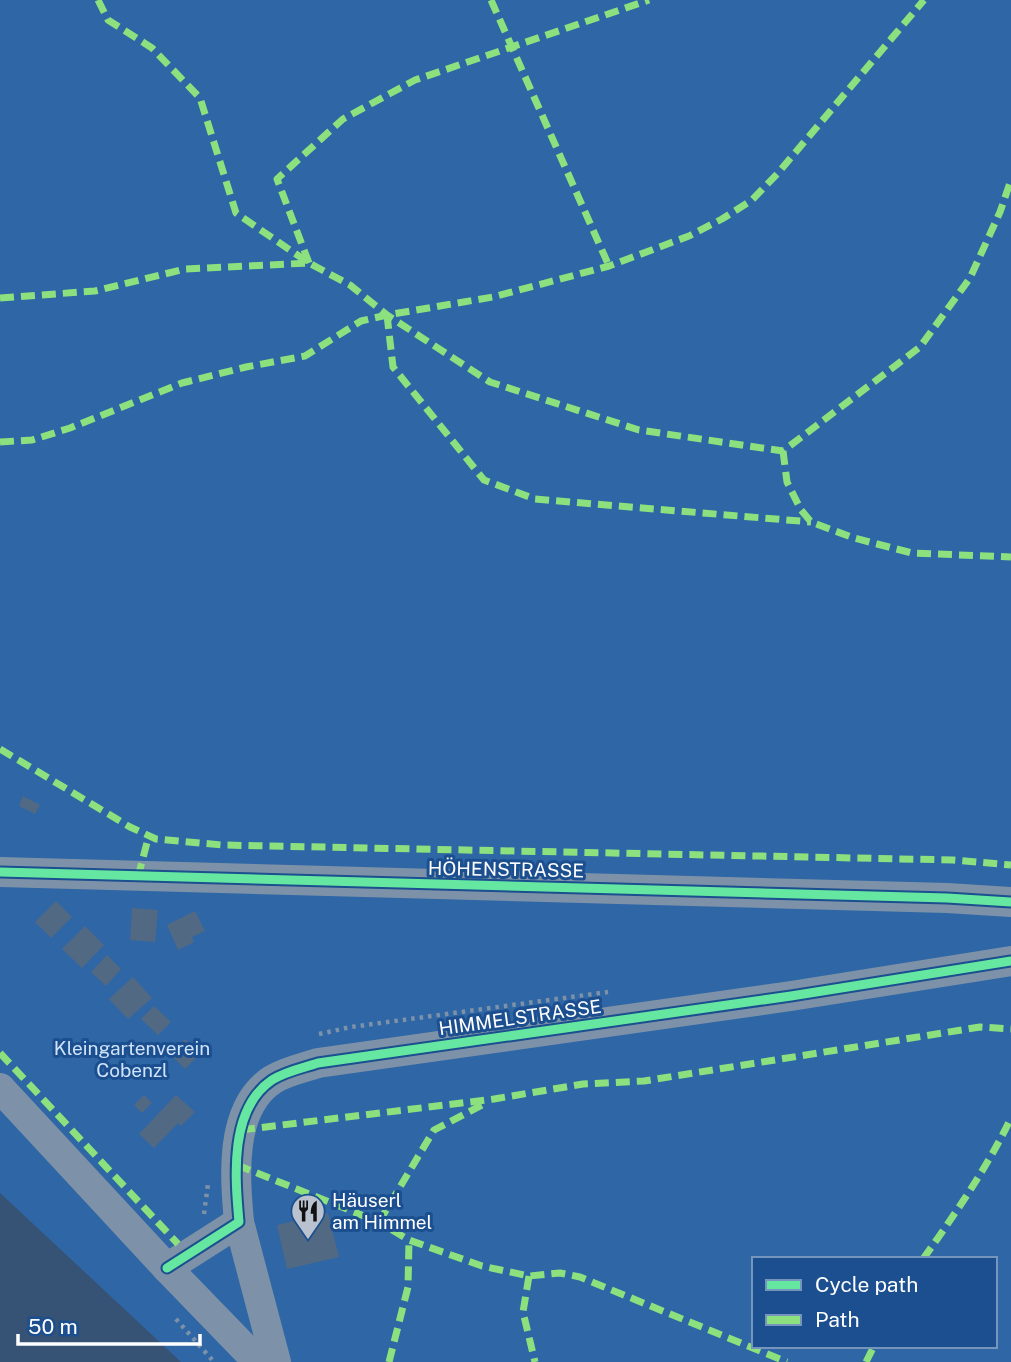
<svg xmlns="http://www.w3.org/2000/svg" width="1011" height="1362" viewBox="0 0 1011 1362" font-family="'Public Sans',sans-serif">
<style>
.green{fill:#2f66a5;fill-rule:evenodd}
.building{fill:#526984}
.lines{fill:none;stroke-linecap:round;stroke-linejoin:round}
.path{stroke:#7d92a8;stroke-width:4.5;stroke-dasharray:3.5 5;stroke-linecap:butt}
.minor{stroke:#7d92a8;stroke-width:30}
.quiet{stroke:#8de07e;stroke-width:7;stroke-dasharray:14 7;stroke-linecap:butt}
.cycleway-casing{stroke:#1b4f8f;stroke-width:13}
.cycleway{stroke:#66e7a1;stroke-width:9}
.labels{text-anchor:middle;dominant-baseline:central;stroke-width:6;stroke-linejoin:round;paint-order:stroke}
.street-label{font-size:19px;fill:#fff;stroke:#1b4f8f}
.park-label{font-size:19px;fill:#cfe3fa;stroke:#1b4f8f}
.poi-label{font-size:19px;fill:#fff;stroke:#1b4f8f;text-anchor:start}
</style>
<rect width="100%" height="100%" fill="#365274"/>
<!-- green -->
<path class="green" d="M0 0H1011V1362H181L0 1193ZM754 1259H995V1346H754Z"/>
<!-- building -->
<g class="building">
<polygon points="23,796 40,805 35,814 19,806"/>
<polygon points="56,901 72,917 51,938 35,922"/>
<polygon points="132,908 158,910 155,942 130,940"/>
<polygon points="195,911 205,931 192,937 194,942 178,950 167,925"/>
<polygon points="85,926 104,945 82,968 62,949"/>
<polygon points="107,955 121,969 106,986 91,972"/>
<polygon points="133,977 152,998 128,1019 109,999"/>
<polygon points="154,1006 171,1022 158,1035 141,1019"/>
<polygon points="185,1039 200,1054 185,1069 170,1054"/>
<polygon points="144,1095 152,1103 142,1113 134,1105"/>
<polygon points="176,1095 195,1112 181,1126 178,1123 154,1148 139,1134"/>
<polygon points="328,1213 339,1257 287,1269 277,1225"/>
</g>
<g class="lines">
<!-- path -->
<g class="path">
<polyline points="319,1034 351,1027 608,992"/>
<polyline points="204,1214 208,1184"/>
<polyline points="176,1319 214,1362"/>
</g>
<!-- minor -->
<g class="minor">
<polyline points="0,872 947,898 1011,902"/>
<polyline points="0,1088 167,1268 258,1362"/>
<polyline points="239,1222 276,1362"/>
<path d="M167 1268 239 1222C235 1177 229 1109 272 1080 286 1071 303 1068 318 1063L791 996 1011 961"/>
</g>
<!-- quiet -->
<g class="quiet">
<polyline points="98,0 108,20 152,48 200,98 236,213 309,263"/>
<polyline points="491,0 609,266"/>
<polyline points="309,263 277,179 343,119 415,80 649,0"/>
<polyline points="0,298 95,291 185,269 309,263 350,285 387,315 490,382 639,430 783,451 920,347 970,278 1000,212 1011,180"/>
<polyline points="387,315 393,367 484,480 535,499 811,522"/>
<polyline points="0,442 32,440 70,428 182,383 246,367 305,356 361,321 387,315 493,297 609,266 689,236 722,219 752,200 778,173 924,0"/>
<polyline points="783,451 787,482 801,510 811,522 854,538 912,553 1011,557"/>
<polyline points="0,749 130,827 156,839 222,845 953,860 1011,865"/>
<polyline points="138,877 149,835"/>
<polyline points="0,1053 178,1244"/>
<polyline points="241,1130 494,1099 583,1084 644,1081 980,1027 1011,1029"/>
<polyline points="237,1165 379,1222 409,1240 482,1266 529,1276 560,1273 580,1277 787,1362"/>
<polyline points="379,1222 434,1130 488,1102"/>
<path d="M923 1259C955 1214 987 1168 1011 1118"/>
<polyline points="529,1276 523,1312 535,1362"/>
<polyline points="389,1362 408,1287 409,1240"/>
<polyline points="866,1362 874,1346"/>
</g>
<!-- cycleway casing -->
<g class="cycleway-casing">
<g id="cycleway">
<polyline points="0,872 947,898 1011,902"/>
<path d="M167 1268 239 1222C235 1177 229 1109 272 1080 286 1071 303 1068 318 1063L791 996 1011 961"/>
</g>
</g>
<!-- cycleway -->
<use href="#cycleway" class="cycleway"/>
</g>
<!-- icons -->
<defs>
<g id="restaurant-pin" transform="scale(1.75)"><path d="M0 17L-7.5 6A9.5 9.5 0 1 1 7.5 6Z" fill="#b9c2ce" stroke="#1b4f8f"/><path d="M-5-6h1v4h1v-4h1v4h1v-4h1v5L-1.5 .5V6h-2V.5L-5-1ZM5-6V6H3V1.5H1.5Q1.5-4 5-6Z" fill="#111"/></g>
</defs>
<g fill-rule="evenodd">
<use href="#restaurant-pin" x="308" y="1211"/>
</g>
<g class="labels">
<!-- street labels -->
<g class="street-label">
<text transform="translate(506 869) rotate(1)">HÖHENSTRASSE</text>
<text transform="translate(520 1017) rotate(-8)">HIMMELSTRASSE</text>
</g>
<!-- park labels -->
<g class="park-label">
<text x="132" y="1048">Kleingartenverein<tspan x="132" dy="22">Cobenzl</tspan></text>
</g>
<!-- poi labels -->
<g class="poi-label">
<text x="332" y="1200">Häuserl<tspan x="332" dy="22">am Himmel</tspan></text>
</g>
</g>
<!-- legend -->
<rect x="752" y="1257" width="245" height="91" fill="#1b4f8f" stroke="#7695bc" stroke-width="2"/>
<rect x="766" y="1280" width="35" height="10" fill="#66e7a1" stroke="#7695bc" stroke-width="2"/>
<text x="815" y="1292" font-size="21" fill="#ffffff">Cycle path</text>
<rect x="766" y="1315" width="35" height="10" fill="#8de07e" stroke="#7695bc" stroke-width="2"/>
<text x="815" y="1327" font-size="21" fill="#ffffff">Path</text>
<!-- scale -->
<path d="M18 1334v10h182v-10" fill="none" stroke="#ffffff" stroke-width="3.5"/>
<text x="28" y="1334" font-size="21" fill="#ffffff" stroke="#1b4f8f" stroke-width="5" paint-order="stroke">50 m</text>
</svg>
